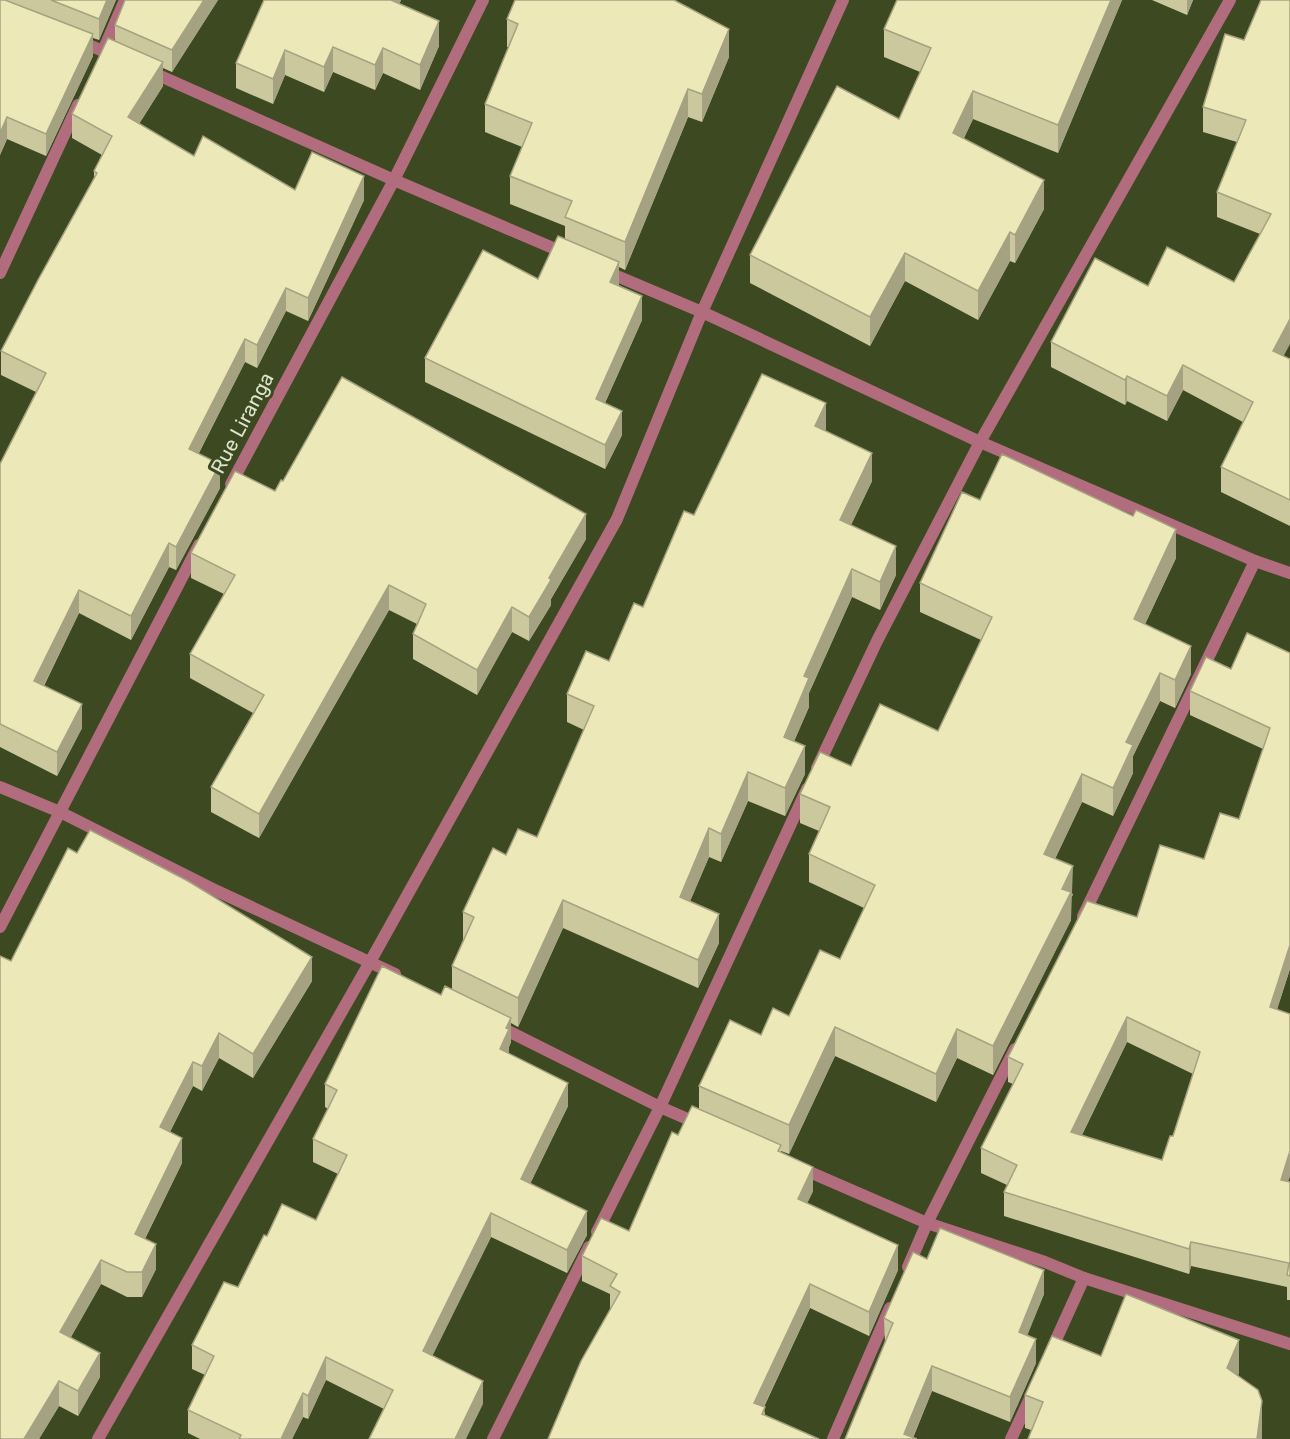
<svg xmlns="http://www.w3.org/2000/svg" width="1290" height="1439" viewBox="0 0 1290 1439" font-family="Rubik,sans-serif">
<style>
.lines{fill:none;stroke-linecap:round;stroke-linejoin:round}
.minor{stroke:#b16c7d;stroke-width:12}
.wall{fill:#cbc89e;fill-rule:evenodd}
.shaded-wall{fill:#a5a281}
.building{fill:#ece8b8;stroke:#a5a281;stroke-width:1.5;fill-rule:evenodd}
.labels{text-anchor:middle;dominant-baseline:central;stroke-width:6;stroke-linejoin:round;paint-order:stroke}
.street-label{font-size:20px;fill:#dde5ce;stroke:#3c4921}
</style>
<rect width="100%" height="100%" fill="#3c4921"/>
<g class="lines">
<!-- minor -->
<g class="minor">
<polyline points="77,40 117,57"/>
<polyline points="103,51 125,0"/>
<polyline points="149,71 394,180 567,254"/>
<polyline points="605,271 702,312 980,442 1255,561 1290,573"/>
<polyline points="0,273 78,105"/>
<polyline points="231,484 394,180 483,0"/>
<polyline points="817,768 877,641 980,442 1230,0"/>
<polyline points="0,787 60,812 217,891 395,974"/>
<polyline points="1083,916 1255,561"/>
<polyline points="0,927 199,545"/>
<polyline points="496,1025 660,1107 699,1124"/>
<polyline points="798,1167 927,1223 1045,1262 1084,1278 1290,1344"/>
<polyline points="597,1232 660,1107 807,789"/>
<polyline points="908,1267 927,1223 1015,1049"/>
<polyline points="1050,1353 1084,1278"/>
<polyline points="98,1439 370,962 617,519 702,312 843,0"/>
<polyline points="493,1439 589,1247"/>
<polyline points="833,1439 890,1308"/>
<polyline points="1011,1439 1032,1394"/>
</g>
</g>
<!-- wall -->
<g class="wall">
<polygon points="0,0 116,0 99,40 93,38 93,56 46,156 7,139 0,155"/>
<polygon points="218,0 172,72 163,68 163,86 139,124 194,156 295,190 364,200 308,321 286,311 257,368 245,362 199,453 220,488 176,570 169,567 131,640 79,613 44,686 82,728 57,776 0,747 0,464 36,392 1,375 1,351 94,178 94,171 102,155 72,138 72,114 115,41 115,25"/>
<polygon points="264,0 401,0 399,4 439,46 420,90 383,73 375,90 333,72 324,92 285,75 273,104 236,88 236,63"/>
<polygon points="897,0 1122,0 1058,153 973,119 964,138 1044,209 1015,263 1010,261 978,320 905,281 870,346 750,283 750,255 899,119 920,72 884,57 884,29"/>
<polygon points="1152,0 1193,0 1187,15"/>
<polygon points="1261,0 1284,356 1290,359 1290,526 1221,492 1221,467 1243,422 1183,390 1167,421 1127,401 1125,405 1051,367 1051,342 1148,286 1234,282 1260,234 1217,217 1217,192 1237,142 1203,132 1203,107 1244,40"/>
<polygon points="507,19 729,57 702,122 688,117 625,270 619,267 619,285 642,320 605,403 622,435 605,469 425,382 425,358 538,279 565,239 565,226 510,204 510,176 522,147 485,132 485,104 509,47 507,47"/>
<polygon points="826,431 872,481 851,525 896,575 880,610 852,597 809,693 809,707 794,741 805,774 785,816 748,801 721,862 709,857 690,901 719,943 698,988 563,928 518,1027 511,1023 511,1042 509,1047 508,1054 568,1106 530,1184 587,1235 567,1273 491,1237 432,1356 483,1404 384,1409 326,1380 308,1419 303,1417 292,1439 200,1439 188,1433 188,1410 205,1375 192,1369 192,1345 238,1287 267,1236 316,1220 338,1174 313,1162 313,1139 328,1109 325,1107 325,1084 441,995 452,989 452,966 463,941 463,912 506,855 537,837 584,730 567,722 567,694 609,661 643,607 694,515"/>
<polygon points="283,481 586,539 551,599 551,605 529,641 512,632 477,695 413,659 413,634 417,624 389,610 259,838 211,812 211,787 253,713 190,678 190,654 224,594 191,578 191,553 275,491"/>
<polygon points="980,500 1176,558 1145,624 1191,674 1175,708 1160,701 1133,756 1133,773 1113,816 1082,802 1055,859 1073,895 1071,897 1071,920 993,1075 957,1058 936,1102 835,1056 789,1154 781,1151 781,1153 813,1191 807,1203 898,1270 869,1336 810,1308 764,1407 765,1415 548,1439 610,1310 610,1294 582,1281 582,1256 629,1231 678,1135 699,1109 699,1086 761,1035 789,1016 840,959 864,908 809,882 809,854 819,831 800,823 800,794 851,766 938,731 981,640 920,612 920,583"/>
<path d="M1290 653V969L1277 1009 1290 1176 1288 1181 1290 1182V1300H1287V1287L1191 1266 1189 1274 1004 1216V1192L1007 1185 981 1173V1148L1013 1084 1008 1082V1057L1137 917 1204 859 1239 819 1263 749 1190 715V691L1231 669ZM1127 1042 1193 1074 1173 1136 1162 1160 1082 1135Z"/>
<polygon points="11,961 312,981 253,1078 219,1058 202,1091 193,1086 170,1132 182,1163 145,1239 156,1269 142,1297 127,1297 101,1284 71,1337 100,1377 78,1416 59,1406 39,1439 0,1439"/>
<polygon points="927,1259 1044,1294 1027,1335 1036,1363 1010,1422 932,1391 913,1438 845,1439 885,1343 884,1318"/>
<polygon points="1101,1356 1239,1373 1238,1375 1262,1434 1262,1439 1028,1439 1031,1430 1025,1428 1025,1395"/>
</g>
<!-- shaded-wall -->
<g class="shaded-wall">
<polygon points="107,0 116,0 99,40 99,19"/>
<polygon points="204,0 218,0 172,72 172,50"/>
<polygon points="390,0 401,0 390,25"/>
<polygon points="1111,0 1122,0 1058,153 1058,125"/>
<polygon points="1187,0 1193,0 1187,15"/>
<polygon points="439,21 439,46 420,90 420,65"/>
<polygon points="729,29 729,57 702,122 702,94"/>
<polygon points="93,34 93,56 46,156 46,134"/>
<polygon points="333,47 333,72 324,92 324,67"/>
<polygon points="383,48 383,73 375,90 375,65"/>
<polygon points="285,50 285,75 273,104 273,79"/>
<polygon points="163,62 163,86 128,141 128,117"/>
<polygon points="688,89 688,117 625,270 625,242"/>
<polygon points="973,91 973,119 953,161 953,133"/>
<polygon points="7,117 7,139 0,155 0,133"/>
<polygon points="364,176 364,200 308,321 308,298"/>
<polygon points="1044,180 1044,209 1015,263 1015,235"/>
<polygon points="1010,232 1010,261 978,320 978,291"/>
<polygon points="905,253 905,281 870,346 870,317"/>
<polygon points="619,262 619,285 610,282"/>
<polygon points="286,288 286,311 257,368 257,345"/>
<polygon points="642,296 642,320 596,423 596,399"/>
<polygon points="1290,319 1290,344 1273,376 1273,351"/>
<polygon points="245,339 245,362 189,472 189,449"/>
<polygon points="1183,365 1183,390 1167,421 1167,396"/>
<polygon points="1127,376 1127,401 1125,405 1125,380"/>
<polygon points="826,403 826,431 815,426"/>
<polygon points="622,411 622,435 605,469 605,445"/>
<polygon points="872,453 872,481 840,548 840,520"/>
<polygon points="220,464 220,488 176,570 176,547"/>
<polygon points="586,514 586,539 551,599 551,605 529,641 529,617 549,578"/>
<polygon points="1176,529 1176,558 1134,648 1134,619"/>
<polygon points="169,543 169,567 131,640 131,616"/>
<polygon points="896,546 896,575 880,610 880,582"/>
<polygon points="852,569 852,597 809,693 809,707 784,765 784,737 804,676"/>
<polygon points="389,585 389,610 259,838 259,814"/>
<polygon points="79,590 79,613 34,705 34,681"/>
<polygon points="512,607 512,632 477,695 477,670"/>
<polygon points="1191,646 1191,674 1175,708 1175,680"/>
<polygon points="1160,673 1160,701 1133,756 1133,773 1113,816 1113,788 1126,742"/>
<polygon points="82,704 82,728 57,776 57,752"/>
<polygon points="805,746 805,774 785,816 785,788"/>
<polygon points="748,772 748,801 721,862 721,834"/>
<polygon points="1082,774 1082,802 1044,882 1044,854"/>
<polygon points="709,828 709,857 680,925 680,897"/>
<polygon points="1073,866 1071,920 993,1075 993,1046"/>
<polygon points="563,900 563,928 518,1027 518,998"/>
<polygon points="719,914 719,943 698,988 698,960"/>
<polygon points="1290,945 1290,969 1270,1032 1270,1007"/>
<polygon points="312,957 312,981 253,1078 253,1054"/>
<polygon points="1127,1017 1127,1042 1071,1157 1071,1132"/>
<polygon points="511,1018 511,1042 509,1047 509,1053 500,1073 500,1049 506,1028"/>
<polygon points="835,1027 835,1056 789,1154 789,1125"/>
<polygon points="957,1029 957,1058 936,1102 936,1074"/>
<polygon points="219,1033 219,1058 202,1091 202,1066"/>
<polygon points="193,1062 193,1086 160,1151 160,1127"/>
<polygon points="568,1083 568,1106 521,1202 521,1179"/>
<polygon points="182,1138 182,1163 135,1259 135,1234"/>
<polygon points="1290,1151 1290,1176 1281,1204 1281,1180"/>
<polygon points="813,1167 813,1191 798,1223 798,1199"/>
<polygon points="587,1211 587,1235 567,1273 567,1250"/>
<polygon points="491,1213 491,1237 423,1375 423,1351"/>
<polygon points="1191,1242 1191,1266 1189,1274 1189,1249"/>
<polygon points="156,1244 156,1269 142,1297 142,1272"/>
<polygon points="898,1245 898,1270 869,1336 869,1312"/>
<polygon points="101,1260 101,1284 60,1356 60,1332"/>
<polygon points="1044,1270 1044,1294 1019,1356 1019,1332"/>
<polygon points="810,1284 810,1308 754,1427 754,1403"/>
<polygon points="1036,1339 1036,1363 1010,1422 1010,1397"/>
<polygon points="1239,1340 1239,1373 1227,1400 1227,1368"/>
<polygon points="100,1353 100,1377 78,1416 78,1391"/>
<polygon points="326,1357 326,1380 308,1419 308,1396"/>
<polygon points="932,1366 932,1391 912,1439 904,1434"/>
<polygon points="59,1381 59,1406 39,1439 24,1439"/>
<polygon points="483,1381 483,1404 466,1439 455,1439"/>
<polygon points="303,1393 303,1417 292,1439 281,1439"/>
<polygon points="1262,1401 1262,1439 1257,1439"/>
</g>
<!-- building -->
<g class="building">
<polygon points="0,0 5,0 93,34 46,134 7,117 0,133"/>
<polygon points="51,0 107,0 99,19"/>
<polygon points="125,0 204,0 172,50 115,25"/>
<polygon points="264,0 391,0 439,21 420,65 383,48 375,65 333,47 324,67 285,50 273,79 236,63"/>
<polygon points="515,0 674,0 729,29 702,94 688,89 625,242 565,217 572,201 510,176 532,123 485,104 518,24 507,19"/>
<polygon points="897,0 1111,0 1058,125 973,91 953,133 1044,180 1015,235 1010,232 978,291 905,253 870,317 750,255 837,86 899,119 931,48 884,29"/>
<polygon points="1261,0 1290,0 1290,319 1273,351 1290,359 1290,500 1221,467 1253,402 1183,365 1167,396 1127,376 1125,380 1051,342 1095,258 1148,286 1167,247 1234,282 1271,214 1217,192 1246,120 1203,107 1225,34 1244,40"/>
<polygon points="108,38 163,62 128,117 194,156 203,136 295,190 312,152 364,176 308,298 286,288 257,345 245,339 189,449 220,464 176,547 169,543 131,616 79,590 34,681 82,704 57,752 0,724 0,464 46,373 1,351 38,280 97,173 94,171 112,136 72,114"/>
<polygon points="558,236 619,262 610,282 642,296 596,399 622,411 605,445 425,358 483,250 538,279"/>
<polygon points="762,374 826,403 815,426 872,453 840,520 896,546 880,582 852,569 804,676 809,678 784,737 805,746 785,788 748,772 721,834 709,828 680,897 719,914 698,960 563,900 518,998 452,966 474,917 463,912 493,848 506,855 518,829 537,837 594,706 567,694 586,651 609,661 634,603 643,607 684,511 694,515"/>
<polygon points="342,377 586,514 549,578 551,580 529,617 512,607 477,670 413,634 426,604 389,585 259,814 211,787 264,695 190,654 235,575 191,553 235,471 275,491 281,480 283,481"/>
<polygon points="1002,454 1133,516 1136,510 1176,529 1134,619 1191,646 1175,680 1160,673 1126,742 1133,745 1113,788 1082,774 1044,854 1073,866 1062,889 1071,892 993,1046 957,1029 936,1074 835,1027 789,1125 699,1086 730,1020 761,1035 773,1008 789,1016 820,950 840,959 875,885 809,854 830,807 800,794 820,752 851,766 880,704 938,731 992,617 920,583 962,492 980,500"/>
<path d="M1247 633 1290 653V945L1270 1007 1290 1014V1151L1281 1180 1290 1182V1276L1287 1275 1289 1263 1191 1242 1189 1249 1004 1192 1017 1165 981 1148 1023 1064 1008 1057 1087 901 1137 917 1160 845 1204 859 1220 813 1239 819 1270 728 1190 691 1206 657 1231 669ZM1127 1017 1200 1052 1173 1136H1170L1162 1160 1071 1132Z"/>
<polygon points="90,830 188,881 312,957 253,1054 219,1033 202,1066 193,1062 160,1127 182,1138 135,1234 156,1244 142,1272 127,1272 101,1260 60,1332 100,1353 78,1391 59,1381 24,1439 0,1439 0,956 11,961 68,848 77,853"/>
<polygon points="382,966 441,995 445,986 511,1018 506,1028 509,1029 500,1049 568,1083 521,1179 587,1211 567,1250 491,1213 423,1351 483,1381 455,1439 369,1439 393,1390 326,1357 308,1396 303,1393 281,1439 239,1439 241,1435 188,1410 214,1356 192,1345 224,1282 238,1287 264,1235 267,1236 282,1204 316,1220 347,1155 313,1139 337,1090 325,1084"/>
<polygon points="692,1106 781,1145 778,1151 813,1167 798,1199 898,1245 869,1312 810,1284 754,1403 765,1407 762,1414 819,1439 548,1439 581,1361 620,1292 610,1286 617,1274 582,1256 601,1218 629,1231 672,1132 678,1135"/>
<polygon points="940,1228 1044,1270 1019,1332 1036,1339 1010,1397 932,1366 904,1434 917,1439 845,1439 893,1323 884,1318 913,1252 927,1259"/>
<polygon points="1126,1294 1239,1340 1227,1368 1258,1390 1262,1401 1257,1439 1028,1439 1043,1402 1025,1395 1052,1336 1101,1356"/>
</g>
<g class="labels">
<!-- street labels -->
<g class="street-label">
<text transform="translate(242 423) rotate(-62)">Rue Liranga</text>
</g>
</g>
</svg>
